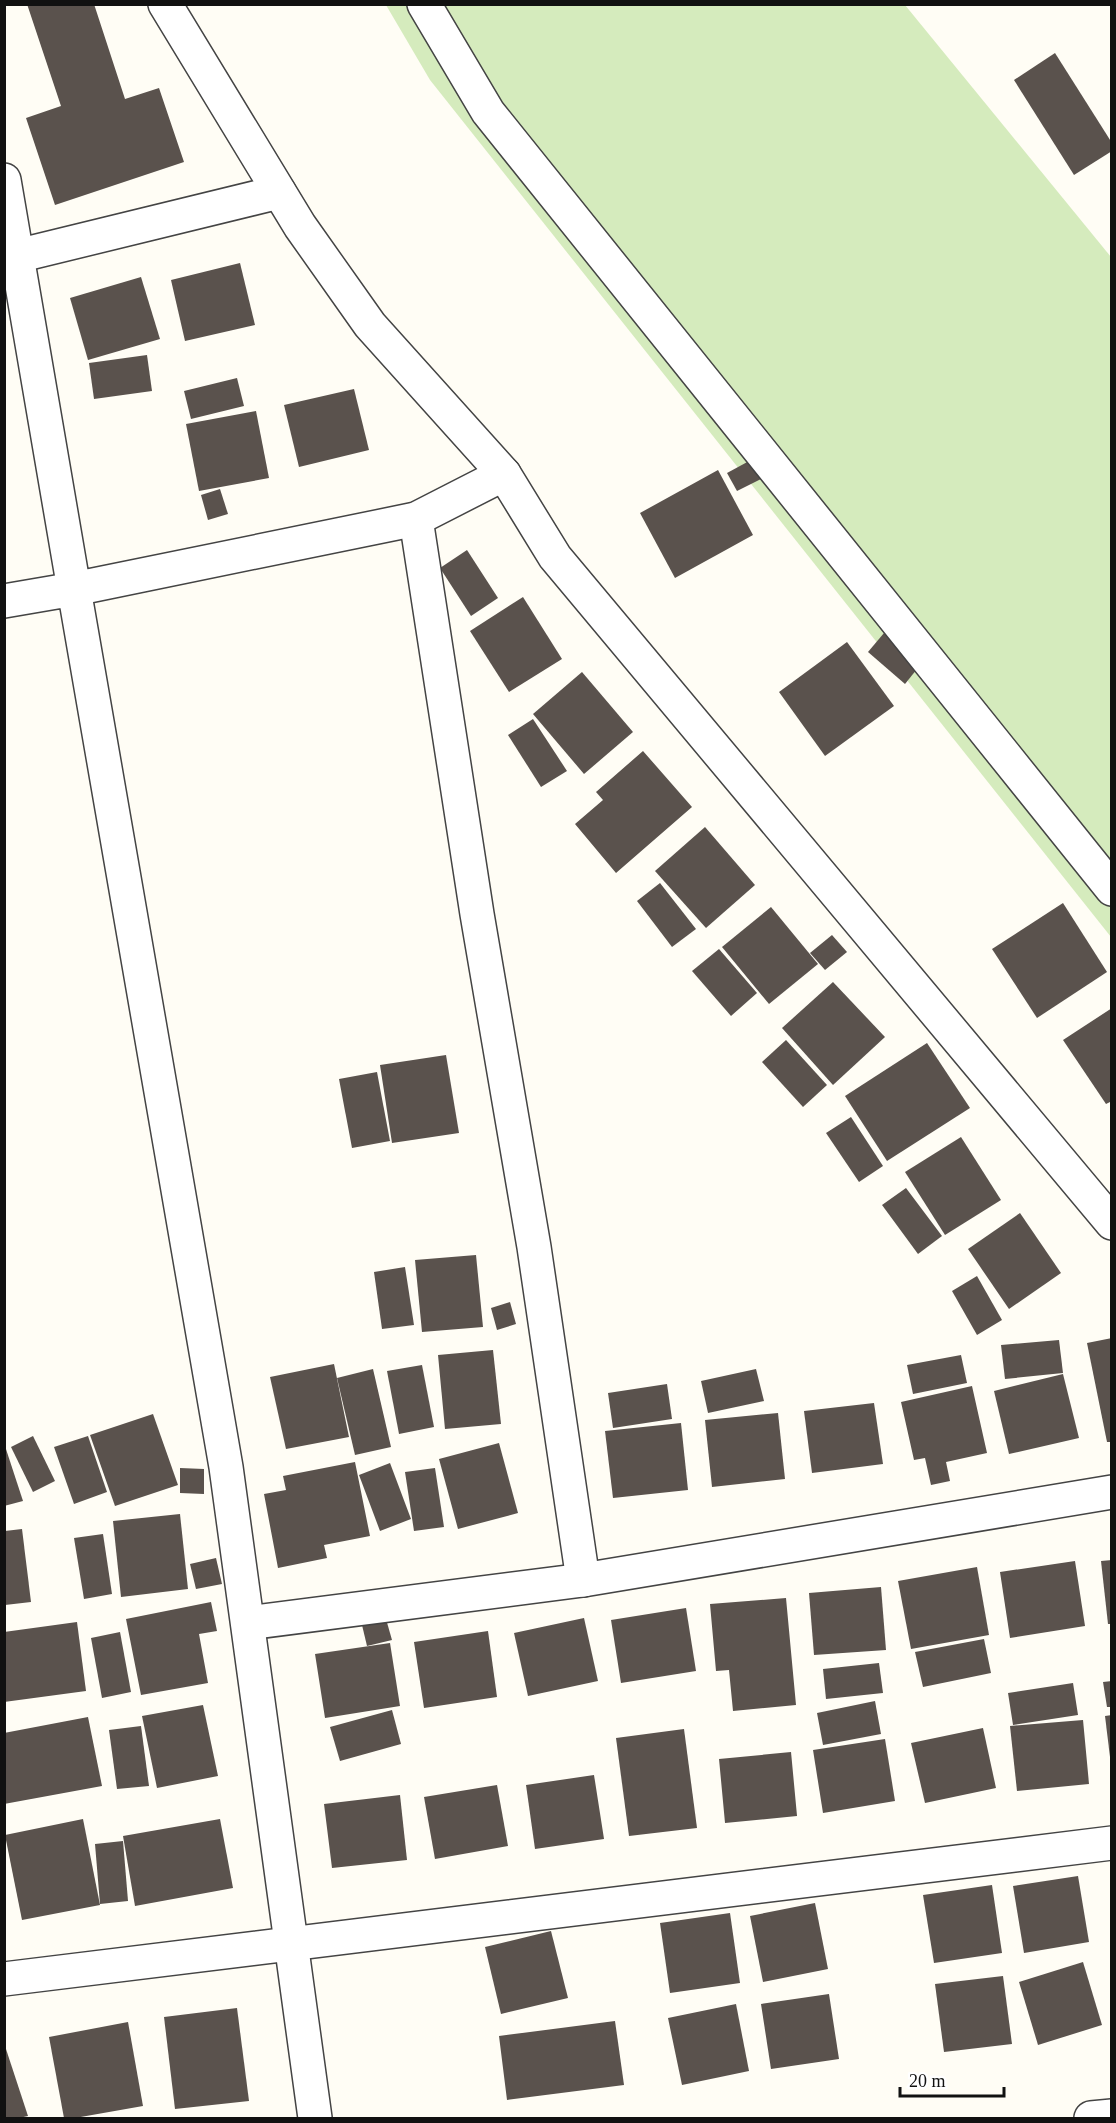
<svg xmlns="http://www.w3.org/2000/svg" width="1116" height="2123" viewBox="0 0 1116 2123" font-family="Georgia,serif">
<style>
.green{fill:#d5ebbd}
.building{fill:#5a524d}
.lines{fill:none;stroke-linecap:round;stroke-linejoin:round}
.minor-casing{stroke:#444;stroke-width:36}
.minor{stroke:#fff;stroke-width:33}
</style>
<rect width="100%" height="100%" fill="#fffdf5"/>
<!-- green -->
<polygon class="green" points="386,5 905,5 1111,257 1111,937 430,80"/>
<!-- building -->
<g class="building">
<polygon points="27,4 94,4 125,99 159,88 184,162 55,205 26,118 61,106"/>
<polygon points="1055,53 1112,143 1112,151 1074,175 1014,80"/>
<polygon points="240,263 255,325 185,341 171,280"/>
<polygon points="141,277 160,339 88,360 70,298"/>
<polygon points="147,355 152,391 94,399 89,363"/>
<polygon points="237,378 244,406 191,419 184,391"/>
<polygon points="354,389 369,450 299,467 284,405"/>
<polygon points="256,411 269,478 199,491 186,424"/>
<polygon points="751,460 761,479 737,491 727,473"/>
<polygon points="718,470 753,535 675,578 640,513"/>
<polygon points="220,489 228,514 208,520 201,495"/>
<polygon points="467,550 498,598 471,616 440,568"/>
<polygon points="523,597 562,659 509,692 470,631"/>
<polygon points="884,633 921,664 905,684 868,652"/>
<polygon points="847,642 894,706 825,756 779,692"/>
<polygon points="582,672 633,732 584,774 533,714"/>
<polygon points="533,719 567,771 541,787 508,735"/>
<polygon points="643,751 692,807 616,873 575,824 603,800 596,792"/>
<polygon points="705,827 755,885 706,928 655,871"/>
<polygon points="660,883 696,929 672,947 637,901"/>
<polygon points="1063,903 1107,972 1037,1018 992,949"/>
<polygon points="771,907 818,964 769,1004 722,947"/>
<polygon points="832,935 847,952 825,970 810,953"/>
<polygon points="719,949 757,993 731,1016 692,971"/>
<polygon points="833,982 885,1037 833,1085 782,1028"/>
<polygon points="1112,1008 1112,1101 1106,1104 1063,1040"/>
<polygon points="786,1040 827,1085 803,1107 762,1062"/>
<polygon points="927,1043 970,1108 887,1161 845,1096"/>
<polygon points="446,1055 459,1133 392,1143 380,1065"/>
<polygon points="377,1072 390,1141 352,1148 339,1079"/>
<polygon points="851,1117 883,1166 859,1182 826,1133"/>
<polygon points="961,1137 1001,1200 945,1235 905,1172"/>
<polygon points="906,1188 942,1236 918,1254 882,1205"/>
<polygon points="1020,1213 1061,1273 1009,1309 968,1249"/>
<polygon points="476,1255 483,1327 422,1332 415,1260"/>
<polygon points="405,1267 414,1325 382,1329 374,1272"/>
<polygon points="977,1276 1002,1320 977,1335 952,1291"/>
<polygon points="510,1302 516,1324 497,1330 491,1308"/>
<polygon points="1112,1338 1112,1442 1107,1442 1087,1343"/>
<polygon points="1059,1340 1063,1373 1005,1379 1001,1345"/>
<polygon points="493,1350 501,1424 445,1429 438,1355"/>
<polygon points="961,1355 967,1383 913,1394 907,1365"/>
<polygon points="334,1364 349,1437 286,1449 270,1377"/>
<polygon points="422,1365 434,1427 399,1434 387,1371"/>
<polygon points="373,1369 391,1447 355,1455 337,1378"/>
<polygon points="756,1369 764,1401 708,1413 701,1381"/>
<polygon points="1063,1374 1079,1438 1009,1454 994,1391"/>
<polygon points="667,1384 672,1419 613,1428 608,1393"/>
<polygon points="972,1386 987,1453 946,1462 950,1481 931,1485 925,1458 914,1460 901,1402"/>
<polygon points="874,1403 883,1464 812,1473 804,1411"/>
<polygon points="778,1413 785,1479 712,1487 705,1420"/>
<polygon points="153,1414 178,1485 115,1506 90,1435"/>
<polygon points="681,1423 688,1490 613,1498 605,1431"/>
<polygon points="33,1436 55,1481 33,1492 11,1447"/>
<polygon points="88,1436 107,1492 74,1504 54,1447"/>
<polygon points="4,1443 23,1501 4,1506"/>
<polygon points="499,1443 518,1513 458,1529 439,1459"/>
<polygon points="355,1462 370,1536 324,1545 327,1558 278,1568 264,1494 286,1490 283,1476"/>
<polygon points="390,1463 411,1519 380,1531 359,1475"/>
<polygon points="180,1468 204,1469 204,1494 180,1493"/>
<polygon points="435,1468 444,1527 414,1531 405,1472"/>
<polygon points="180,1514 188,1589 121,1597 113,1521"/>
<polygon points="22,1529 31,1602 5,1605 5,1531"/>
<polygon points="103,1534 112,1594 84,1599 74,1538"/>
<polygon points="216,1558 222,1584 196,1589 190,1564"/>
<polygon points="1112,1560 1112,1624 1108,1624 1101,1561"/>
<polygon points="1075,1561 1085,1626 1010,1638 1000,1572"/>
<polygon points="977,1567 989,1635 911,1649 898,1581"/>
<polygon points="881,1587 886,1650 814,1655 809,1593"/>
<polygon points="786,1598 796,1705 733,1711 729,1670 716,1671 710,1604"/>
<polygon points="211,1602 217,1631 199,1634 208,1683 141,1695 126,1619"/>
<polygon points="686,1608 696,1671 621,1683 611,1620"/>
<polygon points="584,1618 598,1681 528,1696 514,1633"/>
<polygon points="386,1619 392,1640 367,1646 362,1625"/>
<polygon points="77,1622 86,1691 4,1702 4,1632"/>
<polygon points="488,1631 497,1697 424,1708 414,1642"/>
<polygon points="120,1632 131,1692 102,1698 91,1638"/>
<polygon points="984,1639 991,1673 923,1687 915,1652"/>
<polygon points="390,1643 400,1706 325,1718 315,1654"/>
<polygon points="879,1663 883,1693 826,1699 823,1669"/>
<polygon points="1112,1681 1112,1707 1107,1707 1103,1682"/>
<polygon points="1073,1683 1078,1715 1013,1725 1008,1693"/>
<polygon points="875,1701 881,1734 823,1745 817,1713"/>
<polygon points="203,1705 218,1776 157,1788 142,1716"/>
<polygon points="392,1710 401,1744 340,1761 330,1727"/>
<polygon points="1112,1715 1112,1757 1110,1757 1105,1716"/>
<polygon points="88,1717 102,1786 4,1804 4,1733"/>
<polygon points="1083,1720 1089,1784 1017,1791 1010,1726"/>
<polygon points="141,1726 149,1786 117,1789 109,1730"/>
<polygon points="983,1728 996,1788 925,1803 911,1743"/>
<polygon points="684,1729 697,1828 629,1836 616,1738"/>
<polygon points="885,1739 895,1801 823,1813 813,1750"/>
<polygon points="791,1752 797,1816 725,1823 719,1759"/>
<polygon points="594,1775 604,1839 535,1849 526,1785"/>
<polygon points="497,1785 508,1846 435,1859 424,1797"/>
<polygon points="400,1795 407,1860 332,1868 324,1804"/>
<polygon points="83,1819 100,1905 22,1920 5,1835"/>
<polygon points="220,1819 233,1888 135,1906 123,1836"/>
<polygon points="123,1841 128,1901 100,1904 95,1844"/>
<polygon points="1078,1876 1089,1942 1024,1953 1013,1886"/>
<polygon points="992,1885 1002,1953 934,1963 923,1895"/>
<polygon points="815,1903 828,1969 763,1982 750,1916"/>
<polygon points="730,1913 740,1983 670,1993 660,1923"/>
<polygon points="551,1931 568,1998 501,2014 485,1947"/>
<polygon points="1083,1962 1102,2025 1038,2045 1019,1982"/>
<polygon points="1003,1976 1012,2044 944,2052 935,1984"/>
<polygon points="829,1994 839,2059 771,2069 761,2004"/>
<polygon points="736,2004 749,2071 682,2085 668,2018"/>
<polygon points="237,2008 249,2101 175,2109 164,2017"/>
<polygon points="615,2021 624,2085 507,2100 499,2036"/>
<polygon points="128,2022 143,2106 75,2118 64,2118 49,2037"/>
<polygon points="4,2043 28,2116 19,2118 4,2118"/>
</g>
<g class="lines">
<!-- minor casing -->
<g class="minor-casing">
<g id="minor">
<polyline points="165,4 300,226 370,325 504,474 555,557 1112,1223"/>
<polyline points="424,4 488,112 1112,889"/>
<polyline points="4,180 74,589 416,519 504,474"/>
<polyline points="17,256 279,192"/>
<polyline points="416,519 477,914 534,1247 583,1580"/>
<polyline points="4,601 74,589 226,1467 315,2118"/>
<polyline points="248,1623 583,1580 1112,1492"/>
<polyline points="4,1979 1112,1843"/>
<polyline points="1091,2118 1112,2116"/>
</g>
</g>
<!-- minor -->
<use href="#minor" class="minor"/>
</g>
<!-- border -->
<rect width="1116" height="2123" fill="none" stroke="#111111" stroke-width="12"/>
<!-- scale -->
<path d="M900 2087v9h104v-9" fill="none" stroke="#111111" stroke-width="3"/>
<text x="909" y="2087" font-size="18" fill="#111111" stroke="#ffffff" stroke-width="4.5" paint-order="stroke">20 m</text>
</svg>
